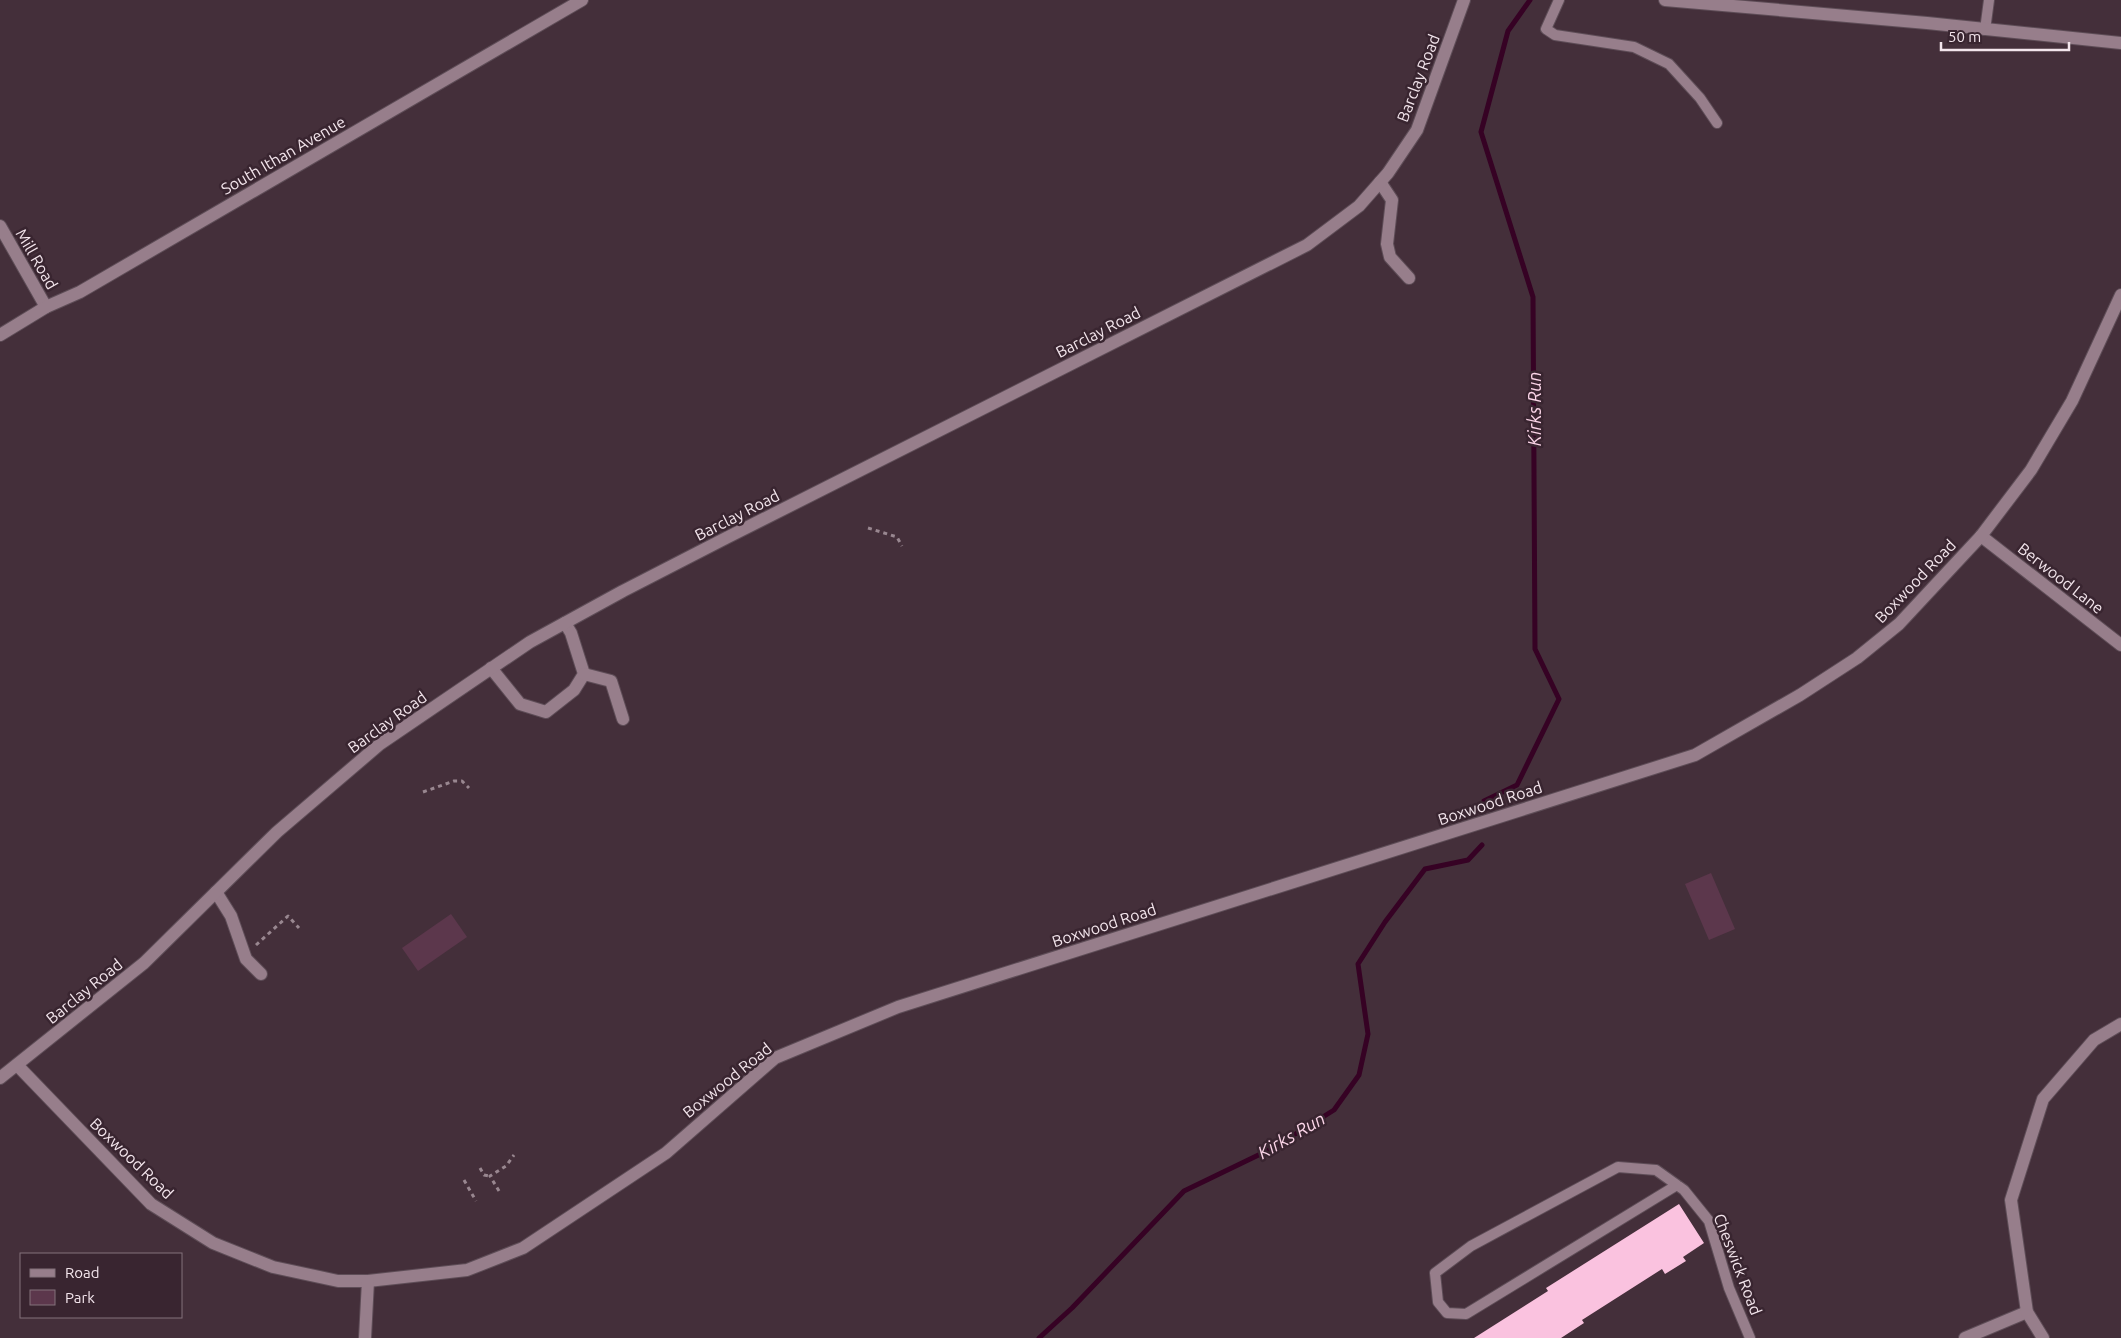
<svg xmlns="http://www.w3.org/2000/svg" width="2121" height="1338" viewBox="0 0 2121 1338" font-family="Ubuntu,sans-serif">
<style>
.green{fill:#5c374c}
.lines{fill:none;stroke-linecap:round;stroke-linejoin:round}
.stream{stroke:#360224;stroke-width:5}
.building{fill:#fac2df}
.service-casing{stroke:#5e4d57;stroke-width:12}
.minor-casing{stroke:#5e4d57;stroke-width:14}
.tertiary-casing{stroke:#5e4d57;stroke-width:14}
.secondary-casing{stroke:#5e4d57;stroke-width:14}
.path{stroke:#998790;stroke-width:3;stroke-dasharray:4 4;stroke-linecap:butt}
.service{stroke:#977e8b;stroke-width:10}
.minor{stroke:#977e8b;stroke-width:12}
.tertiary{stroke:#977e8b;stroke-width:12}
.secondary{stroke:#977e8b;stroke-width:12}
.labels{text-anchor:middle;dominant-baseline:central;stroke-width:5;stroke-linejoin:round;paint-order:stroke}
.street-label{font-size:16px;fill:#f3e5ec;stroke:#392530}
.water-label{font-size:18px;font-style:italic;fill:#fcd6e9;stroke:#392530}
</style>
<rect width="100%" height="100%" fill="#442f3a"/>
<!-- green -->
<g class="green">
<polygon points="1711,873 1735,929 1709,940 1685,884"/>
<polygon points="451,914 467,937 418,971 402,948"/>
</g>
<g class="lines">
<!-- stream -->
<g class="stream">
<polyline points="1484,801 1517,785 1559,699 1535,649 1533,297 1481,132 1508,31 1530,0"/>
<polyline points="1039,1338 1072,1308 1184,1191 1273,1148 1334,1110 1359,1075 1368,1034 1358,964 1385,922 1425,869 1468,860 1482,845"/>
</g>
</g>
<!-- building -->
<polygon class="building" points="1679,1204 1704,1243 1683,1257 1686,1261 1665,1274 1662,1269 1582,1320 1584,1323 1561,1338 1474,1338 1548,1291 1546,1288"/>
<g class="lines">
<!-- service casing -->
<g class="service-casing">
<g id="service">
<polyline points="1559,0 1546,29 1555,35 1634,47 1669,64 1700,98 1717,123"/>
<polyline points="1985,30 1989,0"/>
<polyline points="1677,1185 1466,1314 1447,1313 1438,1302 1435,1273 1471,1246 1618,1167 1656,1170 1684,1190 1709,1221 1729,1288 1750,1338"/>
</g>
</g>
<!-- minor casing -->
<g class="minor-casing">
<g id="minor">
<polyline points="1380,182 1392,200 1387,244 1390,257 1409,278"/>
<polyline points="0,226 46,307"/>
<polyline points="1981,536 2121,645"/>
<polyline points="491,668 520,704 546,712 574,690 584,674 571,633 565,623"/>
<polyline points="584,674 611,681 623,719"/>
<polyline points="216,892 231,916 246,959 261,974"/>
<polyline points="17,1065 151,1204 213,1243 273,1267 338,1281 368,1281 467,1270 523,1248 666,1153 775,1058 898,1007 1695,755 1800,695 1857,658 1899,624 1981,536 2031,470 2072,401 2121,295"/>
<polyline points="0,1078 144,963 277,832 380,744 530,642 623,591 726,538 1307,245 1359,206 1388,173 1417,130 1464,0"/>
<polyline points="365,1338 368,1281"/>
<polyline points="1965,1338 2027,1312"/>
<polyline points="2043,1338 2027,1312 2011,1200 2043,1099 2094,1040 2121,1024"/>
</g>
</g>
<!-- tertiary casing -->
<g class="tertiary-casing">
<polyline id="tertiary" points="0,335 46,307 80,292 582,0"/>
</g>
<!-- secondary casing -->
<g class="secondary-casing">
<polyline id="secondary" points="1665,0 1927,23 2121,43"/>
</g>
<!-- path -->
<g class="path">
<polyline points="868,528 897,537 902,546"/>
<polyline points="423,792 454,781 462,781 469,788"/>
<polyline points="256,945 288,916 299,928"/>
<polyline points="480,1168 484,1175 490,1176"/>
<polyline points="464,1180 476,1201"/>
<polyline points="499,1191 490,1176 506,1166 514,1155"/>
</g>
<!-- service -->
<use href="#service" class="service"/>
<!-- minor -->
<use href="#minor" class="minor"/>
<!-- tertiary -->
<use href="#tertiary" class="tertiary"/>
<!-- secondary -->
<use href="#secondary" class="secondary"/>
</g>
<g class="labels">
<!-- street labels -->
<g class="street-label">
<text transform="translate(1418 78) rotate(-69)">Barclay Road</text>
<text transform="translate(283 155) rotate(-30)">South Ithan Avenue</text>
<text transform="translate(37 259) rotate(60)">Mill Road</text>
<text transform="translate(1098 332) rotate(-27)">Barclay Road</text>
<text transform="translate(737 515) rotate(-27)">Barclay Road</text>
<text transform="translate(2061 578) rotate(38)">Berwood Lane</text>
<text transform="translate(1915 581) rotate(-46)">Boxwood Road</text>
<text transform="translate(387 722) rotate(-36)">Barclay Road</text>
<text transform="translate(1490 803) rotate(-18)">Boxwood Road</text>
<text transform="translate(1104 925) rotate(-18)">Boxwood Road</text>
<text transform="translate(84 991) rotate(-39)">Barclay Road</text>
<text transform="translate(727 1080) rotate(-39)">Boxwood Road</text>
<text transform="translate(132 1158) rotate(44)">Boxwood Road</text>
<text transform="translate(1738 1264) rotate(69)">Cheswick Road</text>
</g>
<!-- water labels -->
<g class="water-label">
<text transform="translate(1534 409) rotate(-90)">Kirks Run</text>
<text transform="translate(1291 1135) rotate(-30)">Kirks Run</text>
</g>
</g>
<!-- legend -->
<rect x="20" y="1253" width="162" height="65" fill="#392530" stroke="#83727b"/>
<rect x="30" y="1269" width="25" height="8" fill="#977e8b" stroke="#83727b"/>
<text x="65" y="1278" font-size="15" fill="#f3e5ec">Road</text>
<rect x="30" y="1290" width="25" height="15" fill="#5c374c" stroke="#83727b"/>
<text x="65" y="1303" font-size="15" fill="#f3e5ec">Park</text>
<!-- scale -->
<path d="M1941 42v8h128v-8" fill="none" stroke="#f3e5ec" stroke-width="2.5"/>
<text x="1948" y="42" font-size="15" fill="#f3e5ec" stroke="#392530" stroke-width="4" paint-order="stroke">50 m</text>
</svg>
